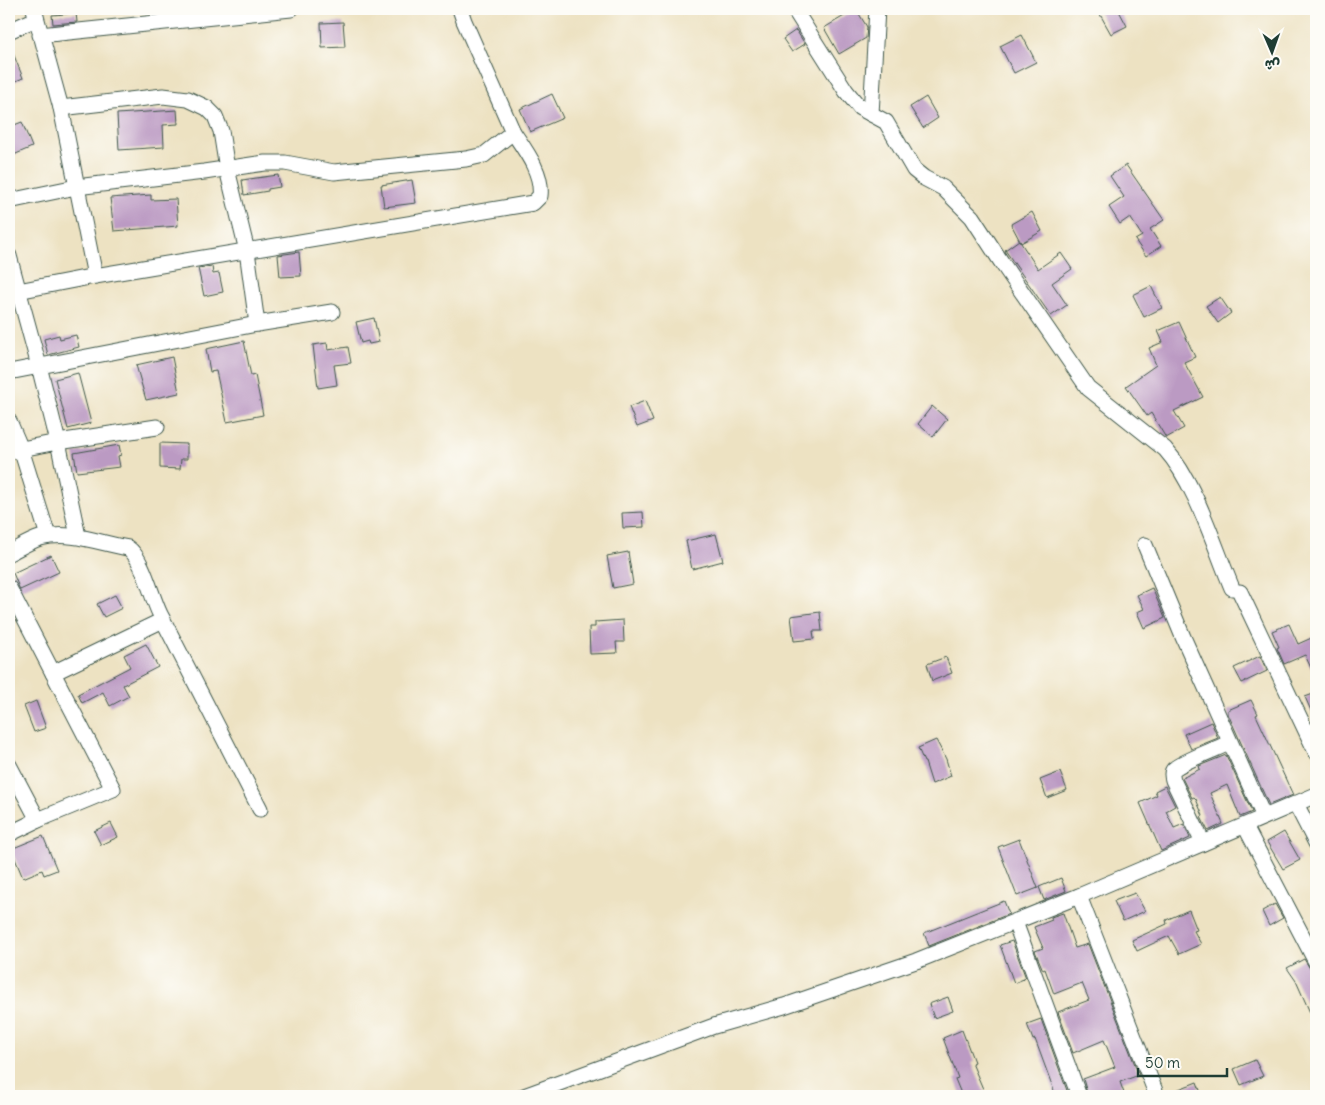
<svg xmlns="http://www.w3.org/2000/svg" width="1325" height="1105" viewBox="0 0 1325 1105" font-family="Delius,'Playpen Sans Arabic',sans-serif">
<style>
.building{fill:#bb9ac3}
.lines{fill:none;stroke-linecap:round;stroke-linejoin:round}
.minor-casing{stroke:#3e5649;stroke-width:17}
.minor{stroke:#fff;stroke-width:15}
</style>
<rect width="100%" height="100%" fill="#fdfcf7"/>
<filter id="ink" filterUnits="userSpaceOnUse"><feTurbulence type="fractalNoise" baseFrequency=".02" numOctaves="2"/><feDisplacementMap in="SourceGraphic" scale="10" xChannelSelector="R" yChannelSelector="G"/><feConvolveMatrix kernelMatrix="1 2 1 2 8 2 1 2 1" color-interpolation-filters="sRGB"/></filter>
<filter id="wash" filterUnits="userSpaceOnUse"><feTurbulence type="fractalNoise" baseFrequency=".0096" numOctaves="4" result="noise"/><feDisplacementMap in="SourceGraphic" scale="20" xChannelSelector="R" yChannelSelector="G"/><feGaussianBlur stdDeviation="1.12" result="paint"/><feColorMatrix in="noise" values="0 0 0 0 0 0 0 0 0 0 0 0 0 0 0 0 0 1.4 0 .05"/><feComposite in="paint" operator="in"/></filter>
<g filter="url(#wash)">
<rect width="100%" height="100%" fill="#ede2c2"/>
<g id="blocks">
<!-- building -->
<g class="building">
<polygon points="856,9 867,27 866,38 839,54 824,28"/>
<polygon points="1097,9 1118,9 1127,26 1111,34"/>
<polygon points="76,13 77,22 53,24 52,15"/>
<polygon points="343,22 345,47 322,48 321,23"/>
<polygon points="796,30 805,44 792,52 783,39"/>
<polygon points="1022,35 1036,62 1014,73 1000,46"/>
<polygon points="9,43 23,78 9,84"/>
<polygon points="552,94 563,118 530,132 520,109"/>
<polygon points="926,97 938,118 923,128 910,107"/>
<polygon points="177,110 178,124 163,125 164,147 119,150 117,114"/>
<polygon points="22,122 32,147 9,157 9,127"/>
<polygon points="1126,165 1164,220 1150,229 1161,246 1146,256 1135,240 1142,236 1130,217 1120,224 1109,207 1124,197 1110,176"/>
<polygon points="278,175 280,187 268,189 268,191 244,195 242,180"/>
<polygon points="412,180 416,203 384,207 381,185"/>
<polygon points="151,195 151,200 176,199 178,226 114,231 110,198"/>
<polygon points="1032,212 1042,231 1021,243 1011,224"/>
<polygon points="1019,240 1038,269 1061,253 1072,269 1052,283 1067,305 1051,316 1005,250"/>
<polygon points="299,252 301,276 280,277 278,255"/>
<polygon points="212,266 213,274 219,273 223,292 204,296 198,268"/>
<polygon points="1151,286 1162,308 1144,317 1133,295"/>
<polygon points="1220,297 1231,313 1218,323 1206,306"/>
<polygon points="374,318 379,342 369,344 368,341 361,343 356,322"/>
<polygon points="1179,322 1195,357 1184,362 1203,397 1174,411 1184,428 1166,438 1151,413 1147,416 1126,386 1156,365 1149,348 1163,342 1158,331"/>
<polygon points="59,335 60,339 76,335 79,347 48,355 44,339"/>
<polygon points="244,341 251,376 255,375 263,415 227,422 216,371 210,372 206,349"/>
<polygon points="327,343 328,350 348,347 351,363 334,365 337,385 318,388 313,345"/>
<polygon points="172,357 179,393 146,400 136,365"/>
<polygon points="78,373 91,423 68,429 55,379"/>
<polygon points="645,401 653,421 637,427 629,407"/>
<polygon points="932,406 947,419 933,437 918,424"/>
<polygon points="160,443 187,444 187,459 181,459 180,469 160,468"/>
<polygon points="119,445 121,455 118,456 120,467 77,472 74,453"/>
<polygon points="643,512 644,527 623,528 622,513"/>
<polygon points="716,534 723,561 692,569 686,541"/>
<polygon points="628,552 633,584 613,588 607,556"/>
<polygon points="51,555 59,572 20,590 13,573"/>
<polygon points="1152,588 1165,618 1144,628 1137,612 1144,609 1137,595"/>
<polygon points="115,595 122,608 104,617 97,604"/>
<polygon points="820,612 822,631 813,631 814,639 794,641 791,616"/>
<polygon points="623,620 624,642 616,642 617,653 590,654 589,627 595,627 595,622"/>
<polygon points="1289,624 1298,644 1316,636 1316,679 1305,655 1284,664 1277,648 1279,647 1272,631"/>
<polygon points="146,644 158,667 123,685 129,696 110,706 103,692 82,703 78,694 130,667 124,655"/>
<polygon points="1260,656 1267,671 1242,683 1234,668"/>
<polygon points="946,657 952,673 932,681 927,664"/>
<polygon points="1316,693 1316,722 1305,697"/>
<polygon points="1251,700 1258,714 1256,715 1293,795 1269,805 1228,714 1228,710"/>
<polygon points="36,701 46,728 34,732 24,706"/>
<polygon points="1211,722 1218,738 1191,749 1184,734"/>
<polygon points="936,740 946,759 951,776 932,784 925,762 924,762 918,748"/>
<polygon points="1226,755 1252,812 1240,817 1227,785 1210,793 1223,824 1208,831 1201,817 1203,816 1196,799 1194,797 1192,798 1182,778 1200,769 1199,766"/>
<polygon points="1060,772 1067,790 1047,798 1040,780"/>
<polygon points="1165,786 1175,806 1166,811 1174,828 1184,824 1190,838 1161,851 1140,803 1157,795 1155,791"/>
<polygon points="111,823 118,837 101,845 94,831"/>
<polygon points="1284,832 1300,860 1283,869 1267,842"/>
<polygon points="43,836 57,870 44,875 42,870 23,878 11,849"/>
<polygon points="1019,839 1038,888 1017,896 998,847"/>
<polygon points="1061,878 1066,891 1044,900 1039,887"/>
<polygon points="1135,893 1145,911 1123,921 1114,901"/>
<polygon points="1004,901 1009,914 929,946 924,933"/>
<polygon points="1275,904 1283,918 1269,926 1262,911"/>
<polygon points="1189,910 1197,930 1194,931 1201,944 1179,954 1169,936 1137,951 1132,940 1167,924 1166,920"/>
<polygon points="1063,913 1075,948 1088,944 1139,1075 1120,1082 1125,1096 1088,1096 1083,1079 1115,1067 1104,1040 1073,1053 1058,1012 1089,1000 1082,983 1054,994 1045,969 1043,970 1035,951 1043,948 1034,927 1052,920 1051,917"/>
<polygon points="1012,941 1026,978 1014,983 1000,945"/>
<polygon points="1304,959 1311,970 1316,971 1316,1026 1296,981 1287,968"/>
<polygon points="948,997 953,1011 934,1018 929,1004"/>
<polygon points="1041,1019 1069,1096 1056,1096 1035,1039 1033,1040 1027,1024"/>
<polygon points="962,1030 974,1062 972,1063 986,1096 962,1096 955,1079 958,1078 943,1038"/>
<polygon points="1255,1060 1263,1076 1241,1085 1234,1069"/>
<polygon points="1197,1082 1202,1096 1166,1096 1166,1094"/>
</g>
</g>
</g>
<g filter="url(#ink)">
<use href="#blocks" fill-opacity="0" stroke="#3e5649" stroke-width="1"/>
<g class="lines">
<!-- minor casing -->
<g class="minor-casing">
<g id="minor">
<polyline points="34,9 61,108 95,276"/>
<path d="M794 9 846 91 860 108 886 122 914 170 924 178 943 188 972 217 1002 263 1088 388 1165 449C1195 482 1214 545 1232 588"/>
<polyline points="9,31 36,19"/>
<polyline points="40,35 291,9"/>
<polyline points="61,108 163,96 188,99 207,108 215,116 221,131 227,169 247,251 257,324"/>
<polyline points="871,114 877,9"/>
<polyline points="9,201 76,187 204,172 265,163 285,163 334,172 466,159 484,155 513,132 464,21 460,9"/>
<polyline points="9,256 39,366 58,442 157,427"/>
<path d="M9 295 18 291 95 276 533 203 540 196C543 173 525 150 513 132"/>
<polyline points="9,372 257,324 332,312"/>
<polyline points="9,421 21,449 9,452"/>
<polyline points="48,536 21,449 58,442 78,536"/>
<polyline points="1145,545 1183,637 1264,817"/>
<path d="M9 553C19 548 30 541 40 538 70 530 99 543 128 548 143 558 151 596 160 614L260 809"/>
<polyline points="9,588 113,789 38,820 9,765"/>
<polyline points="1240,592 1316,752"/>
<polyline points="53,673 163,620"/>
<polyline points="1296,804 1316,843"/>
<polyline points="1245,826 1316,962"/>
<polyline points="9,834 38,820"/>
<path d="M1203 843 1173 780C1172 776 1171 772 1174 769 1181 762 1219 748 1229 743"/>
<polyline points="1079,896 1157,1096"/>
<polyline points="1015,922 1079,1096"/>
<polyline points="524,1096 714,1026 784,1006 916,961 1079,896 1316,795"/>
</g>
</g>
<!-- minor -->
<use href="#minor" class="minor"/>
</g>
</g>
<!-- margin -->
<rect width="1325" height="1105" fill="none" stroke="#fdfcf7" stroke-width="30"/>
<!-- north arrow -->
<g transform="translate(1272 52) rotate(178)" stroke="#fdfcf7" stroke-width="4" paint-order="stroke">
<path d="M0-4L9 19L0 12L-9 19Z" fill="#1f3d34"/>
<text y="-8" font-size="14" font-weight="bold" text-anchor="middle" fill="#1f3d34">ش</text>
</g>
<!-- scale -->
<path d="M1138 1068v8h89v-8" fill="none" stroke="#1f3d34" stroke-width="2.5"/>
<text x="1145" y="1068" font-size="15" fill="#1f3d34" stroke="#fdfcf7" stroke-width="4" paint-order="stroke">50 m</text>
</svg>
